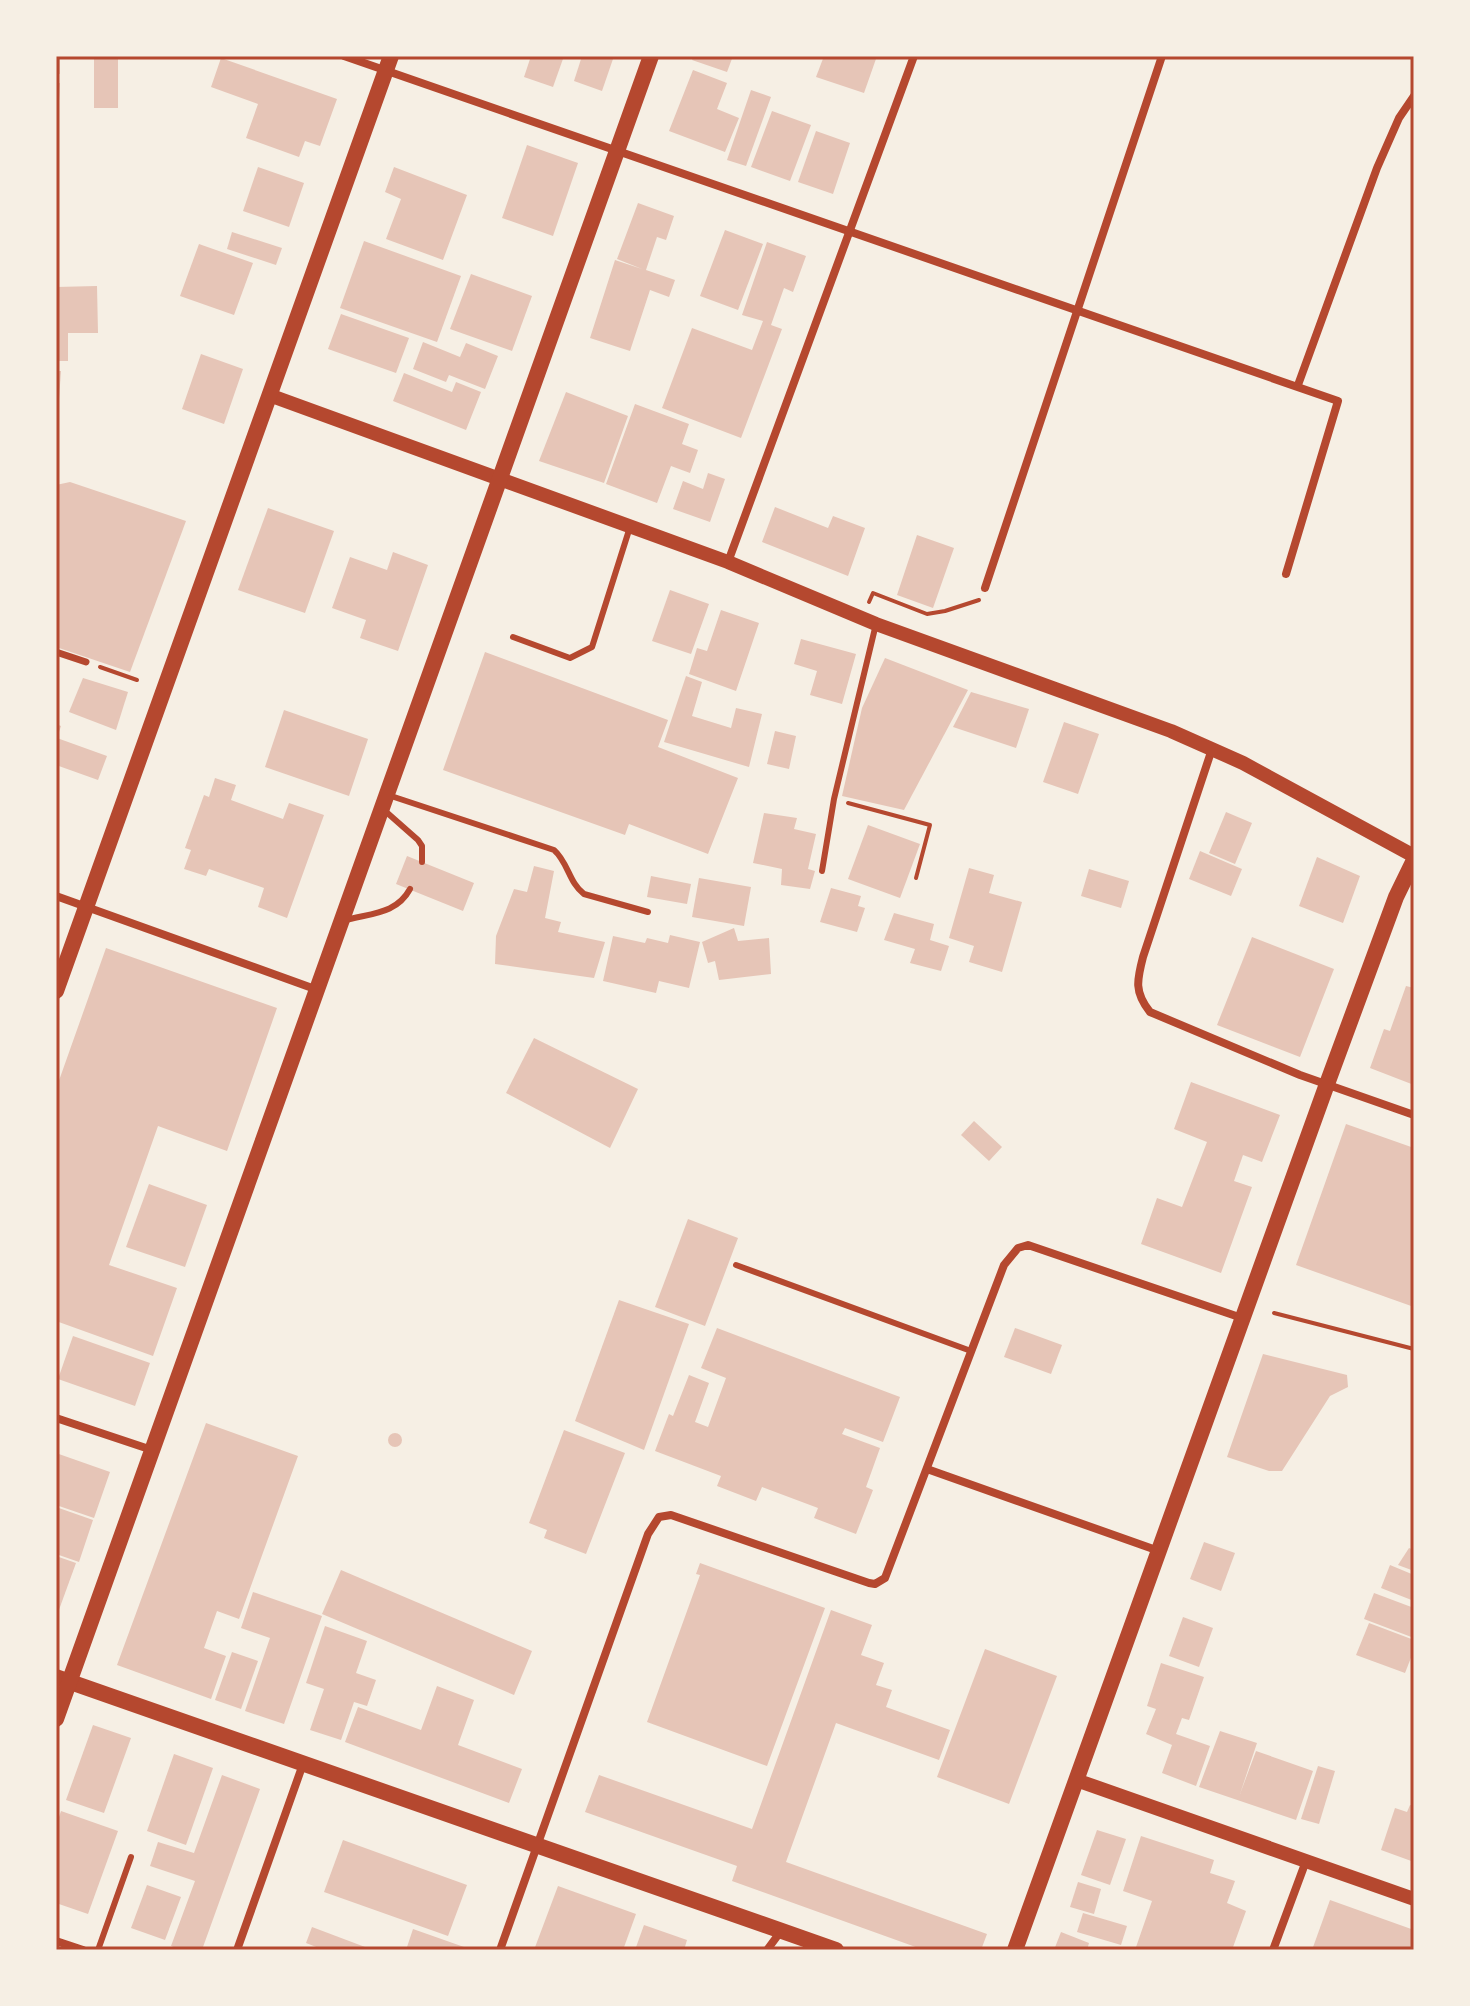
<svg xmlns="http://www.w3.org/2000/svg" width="1470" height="2006" viewBox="0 0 1470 2006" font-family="'Sofia Sans Condensed',sans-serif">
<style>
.building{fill:#e6c5b7}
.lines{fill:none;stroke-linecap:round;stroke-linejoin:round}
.path{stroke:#b5482f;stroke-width:4}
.service{stroke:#b5482f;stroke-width:6}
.pedestrian{stroke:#b5482f;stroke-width:7}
.minor{stroke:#b5482f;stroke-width:8}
.tertiary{stroke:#b5482f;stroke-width:14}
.secondary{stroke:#b5482f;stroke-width:16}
.neatline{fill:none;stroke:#b5482f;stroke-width:3}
</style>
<rect width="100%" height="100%" fill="#f6efe4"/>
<!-- building -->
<g class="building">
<rect x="56" y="56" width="4" height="18"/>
<polygon points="531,56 564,56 553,87 524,77"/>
<polygon points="582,56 614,56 602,91 574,81"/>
<polygon points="694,56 733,56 727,72 692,60"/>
<polygon points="824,56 877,56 864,93 816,77"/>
<rect x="94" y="57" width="24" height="51"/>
<polygon points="221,58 337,99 320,146 305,141 299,157 246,138 258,104 211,87"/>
<polygon points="693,70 727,83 717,109 739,118 725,152 669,131"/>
<polygon points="56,83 60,83 58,117 56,117"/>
<polygon points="751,90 771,97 746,166 727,160"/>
<polygon points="772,111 811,125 790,181 751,167"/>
<polygon points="816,131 850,143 833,194 798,182"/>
<polygon points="527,145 578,163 553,236 502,218"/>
<polygon points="258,167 304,183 289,227 243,211"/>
<polygon points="394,167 467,195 443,260 386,239 401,199 385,192"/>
<polygon points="638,203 674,216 666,240 657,237 646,270 675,280 669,297 650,290 630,351 590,338 615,260 642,269 617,259"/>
<polygon points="725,230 763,244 738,310 700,296"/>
<polygon points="232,232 282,248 276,265 227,249"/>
<polygon points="364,241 461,276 437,342 340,308"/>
<polygon points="767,242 806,256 793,292 784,288 771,325 782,329 741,438 662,408 692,328 752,350 763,321 742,315"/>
<polygon points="199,244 253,263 234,315 180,296"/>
<polygon points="471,274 532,296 512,351 450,329"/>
<polygon points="97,286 98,333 68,333 68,361 56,361 56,287"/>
<polygon points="341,314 409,338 396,373 328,349"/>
<polygon points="423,342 460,357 466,343 498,356 485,389 449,375 446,382 413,369"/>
<polygon points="201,354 243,369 224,424 182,409"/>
<polygon points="56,371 61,371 58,413 56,413"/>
<polygon points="404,373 452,392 456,382 481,392 466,430 393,401"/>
<polygon points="566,392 628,416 604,483 539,461"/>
<polygon points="635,404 689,424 682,444 698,450 690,473 671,466 657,503 606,484"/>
<polygon points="708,473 725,479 710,522 673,509 683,481 703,489"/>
<polygon points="70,482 186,521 130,672 56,647 56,485"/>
<polygon points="775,507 828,528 833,516 865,528 848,576 762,542"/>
<polygon points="268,508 334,531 305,613 238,590"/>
<polygon points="917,535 954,548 933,608 897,595"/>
<polygon points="393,552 428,565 398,651 360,638 366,620 332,608 350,557 387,570"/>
<polygon points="670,590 709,604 691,654 652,641"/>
<polygon points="721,610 759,623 736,691 689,674 697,648 707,651"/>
<polygon points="801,639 856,654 842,704 810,695 817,671 794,664"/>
<polygon points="485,652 668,720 658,747 738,778 708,854 629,824 625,835 443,770"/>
<polygon points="885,658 968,690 904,810 842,796 862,708"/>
<polygon points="686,676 702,682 692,716 731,728 736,708 762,714 749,767 664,742"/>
<polygon points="83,678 128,692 116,730 69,712"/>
<polygon points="971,692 1029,709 1016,748 953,727"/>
<polygon points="284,710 368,739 349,796 265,767"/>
<polygon points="1064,722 1099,734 1078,794 1043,782"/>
<polygon points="56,724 61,726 57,738 107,756 98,780 56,765"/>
<polygon points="775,731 796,736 789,769 767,764"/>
<polygon points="215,778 236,785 231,800 283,819 289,803 324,815 287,918 258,907 264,888 209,869 206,876 184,869 191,850 185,848 204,795 209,797"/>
<polygon points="1226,812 1252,823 1235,864 1209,853"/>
<polygon points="764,813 797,818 794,829 816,834 808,869 815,871 810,889 781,885 782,869 753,863"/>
<polygon points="868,825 920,844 900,898 848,879"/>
<polygon points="1200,851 1242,869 1231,896 1189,879"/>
<polygon points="407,856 474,883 463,911 396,884"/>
<polygon points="1317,857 1360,876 1343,923 1299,906"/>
<polygon points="534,866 554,871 545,918 561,922 558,932 605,942 594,978 495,964 496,936 514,889 527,892"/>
<polygon points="969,868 994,875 989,893 1022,902 1002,972 969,962 974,946 949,938"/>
<polygon points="1089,869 1129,881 1121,908 1081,896"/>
<polygon points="651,876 691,884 687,904 647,897"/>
<polygon points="699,878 751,887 744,926 692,917"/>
<polygon points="831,888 861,896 858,906 865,908 857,932 820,922"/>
<polygon points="894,913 934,924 930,940 949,946 941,971 910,963 915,949 884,940"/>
<polygon points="734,928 738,941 769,938 771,974 719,980 715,961 708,963 702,942"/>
<polygon points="670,935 700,942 689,988 659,981 656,993 603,981 613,936 645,943 647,938 668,943"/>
<polygon points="1252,937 1334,969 1300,1057 1217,1025"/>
<polygon points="106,948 277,1008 227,1151 158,1126 109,1265 177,1288 153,1356 56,1321 56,1089"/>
<polygon points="1406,986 1414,988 1414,1085 1370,1068 1384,1029 1390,1031"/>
<polygon points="534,1038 638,1089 610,1148 506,1093"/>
<polygon points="1191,1082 1280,1115 1262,1162 1243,1155 1234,1181 1252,1187 1221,1273 1141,1244 1157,1198 1182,1207 1207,1142 1174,1129"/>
<polygon points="974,1121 1002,1147 989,1161 961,1135"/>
<polygon points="1346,1124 1414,1148 1414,1307 1296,1265"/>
<polygon points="149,1184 207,1205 185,1267 126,1247"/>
<polygon points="688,1219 738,1238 705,1326 655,1307"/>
<polygon points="619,1300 689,1324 644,1450 575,1421"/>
<polygon points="717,1328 900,1397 883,1442 845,1428 842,1434 880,1448 866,1487 873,1490 856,1534 814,1518 818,1508 762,1487 756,1501 717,1486 721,1476 655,1451 669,1414 673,1416 689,1375 709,1383 695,1422 708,1427 726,1378 701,1368"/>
<polygon points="1015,1328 1062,1345 1051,1374 1004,1357"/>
<polygon points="73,1336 150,1363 135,1406 58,1379"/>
<polygon points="1263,1354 1347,1375 1348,1387 1330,1396 1282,1471 1269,1471 1227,1457"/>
<polygon points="206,1423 298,1456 239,1619 217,1611 204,1648 226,1656 211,1699 117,1665"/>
<polygon points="564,1430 625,1453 586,1554 544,1538 547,1530 529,1523"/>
<circle cx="395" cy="1440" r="7"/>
<polygon points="56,1453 110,1472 94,1518 56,1505"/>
<polygon points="56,1507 93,1520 79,1562 56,1554"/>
<polygon points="1204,1542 1235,1553 1221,1591 1190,1579"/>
<polygon points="1409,1548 1414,1550 1414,1571 1398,1565"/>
<polygon points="56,1556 76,1563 56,1618"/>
<polygon points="700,1563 825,1608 767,1766 647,1722 700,1575 696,1574"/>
<polygon points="1390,1565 1414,1575 1414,1601 1381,1588"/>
<polygon points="341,1570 532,1651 514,1695 322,1614"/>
<polygon points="253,1592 322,1616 284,1724 245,1711 270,1638 241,1628"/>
<polygon points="1374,1593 1414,1608 1414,1638 1364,1619"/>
<polygon points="831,1610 872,1625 861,1655 884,1663 876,1685 892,1690 886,1707 950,1730 939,1760 836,1723 786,1862 987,1934 981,1950 924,1950 732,1881 737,1866 585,1812 599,1775 752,1829"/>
<polygon points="1183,1617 1213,1628 1199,1667 1169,1656"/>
<polygon points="1369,1623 1414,1640 1414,1650 1405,1673 1356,1655"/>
<polygon points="325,1626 367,1641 356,1673 376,1680 367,1706 354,1702 341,1740 310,1730 324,1689 306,1683"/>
<polygon points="985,1649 1057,1676 1009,1804 937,1777"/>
<polygon points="232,1652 258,1661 241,1709 215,1700"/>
<polygon points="1161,1663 1204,1677 1189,1720 1182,1718 1176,1734 1210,1746 1196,1786 1162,1773 1172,1745 1146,1734 1156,1709 1147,1706"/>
<polygon points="437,1686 474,1700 458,1745 522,1769 509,1803 345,1742 358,1707 421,1730"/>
<polygon points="93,1725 131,1738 104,1813 66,1800"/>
<polygon points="1220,1731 1257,1743 1240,1794 1256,1751 1313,1771 1296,1820 1199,1787"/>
<polygon points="174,1754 213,1768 186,1845 147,1831"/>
<polygon points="1318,1766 1335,1771 1319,1824 1301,1819"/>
<polygon points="222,1775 260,1789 203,1947 201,1950 181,1950 171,1946 195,1881 150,1866 158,1842 194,1853"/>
<polygon points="1410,1805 1414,1806 1414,1862 1381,1850 1395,1808 1407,1812"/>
<polygon points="61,1811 118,1831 88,1914 56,1903 56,1826"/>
<polygon points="1097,1830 1126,1839 1110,1885 1081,1875"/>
<polygon points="1141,1836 1214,1860 1210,1873 1235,1881 1227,1903 1246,1911 1232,1950 1135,1950 1152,1901 1123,1891"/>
<polygon points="343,1840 467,1885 448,1936 324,1892"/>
<polygon points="1078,1882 1101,1889 1094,1914 1070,1907"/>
<polygon points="147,1885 181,1897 165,1940 131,1928"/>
<polygon points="558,1886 636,1914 623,1950 534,1950"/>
<polygon points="1330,1900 1414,1930 1410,1950 1312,1950"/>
<polygon points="1083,1913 1127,1926 1121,1945 1077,1932"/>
<polygon points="644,1925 687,1940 684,1950 635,1950"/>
<polygon points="312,1927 373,1950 324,1950 306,1943"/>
<polygon points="413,1929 464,1947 463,1950 406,1950"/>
<polygon points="1061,1932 1089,1943 1087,1950 1054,1950"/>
</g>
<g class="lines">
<!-- path -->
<g class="path">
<polyline points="869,602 873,593 927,614 945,611 979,600"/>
<polyline points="100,667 137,680"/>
<polyline points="848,803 930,825 916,878"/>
<polyline points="1274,1313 1414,1349"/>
</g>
<!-- service -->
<g class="service">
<polyline points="513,637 570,658 592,647 630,527"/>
<path d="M388 795 554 850C568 862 569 883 584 894L648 912"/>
<polyline points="384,810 418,840 422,846 422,862"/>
<polyline points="822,871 834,799 876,624"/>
<path d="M343 921C369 913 396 915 410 889"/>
<polyline points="736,1265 971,1351"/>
<polyline points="98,1950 131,1857"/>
</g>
<!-- pedestrian -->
<polyline class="pedestrian" points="56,652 86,662"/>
<!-- minor -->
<g class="minor">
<polyline points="344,56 1338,401 1286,574"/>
<polyline points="1298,385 1377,168 1399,118 1414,96"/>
<polyline points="728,562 914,56"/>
<polyline points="985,588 1162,56"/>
<path d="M1212 749 1143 957C1137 980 1134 992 1150 1012L1300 1075 1414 1115"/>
<polyline points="56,896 315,989"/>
<polyline points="56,1418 152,1450"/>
<polyline points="927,1469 1159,1551"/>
<polyline points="56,1941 83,1950"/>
<polyline points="237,1950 303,1764"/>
<polyline points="500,1950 648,1534 659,1517 671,1515 869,1583 875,1584 885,1578 1004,1265 1018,1248 1028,1245 1242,1318"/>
<polyline points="767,1950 781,1931"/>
<polyline points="1273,1950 1306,1861"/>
</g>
<!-- tertiary -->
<g class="tertiary">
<polyline points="269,395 728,562 876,624 1171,731 1243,763 1414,856"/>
<polyline points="1076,1780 1414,1899"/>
</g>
<!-- secondary -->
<g class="secondary">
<polyline points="56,991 391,56"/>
<polyline points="56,1677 836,1950"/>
<polyline points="56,1719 651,56"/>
<polyline points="1015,1950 1327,1084 1396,897 1414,860"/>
</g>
</g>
<!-- border -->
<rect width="1470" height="2006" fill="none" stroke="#f6efe4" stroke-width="116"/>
<rect x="58" y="58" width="1354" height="1890" class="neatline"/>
</svg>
